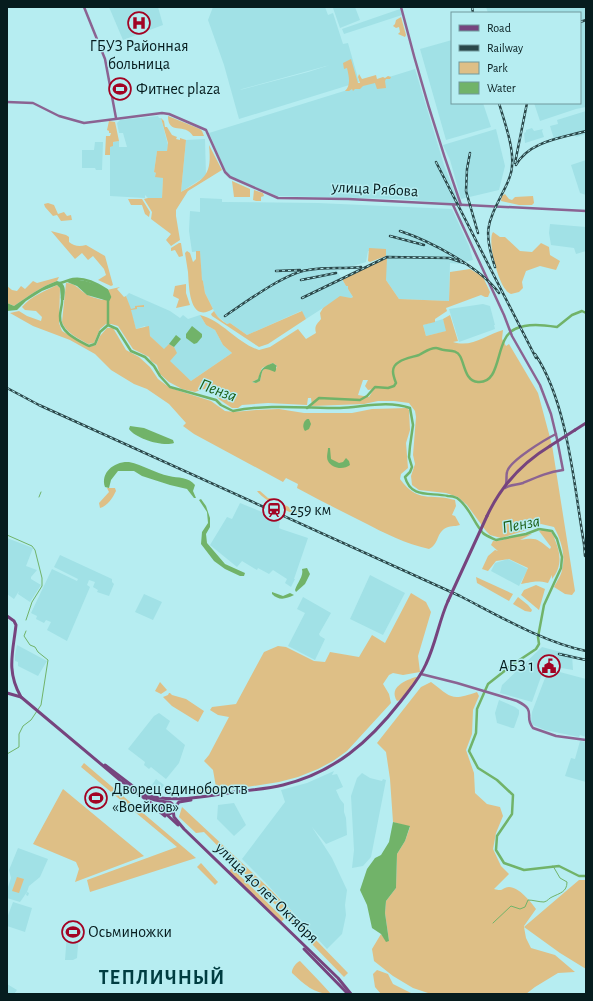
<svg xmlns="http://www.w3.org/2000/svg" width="593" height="1001" viewBox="0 0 593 1001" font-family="'Alegreya Sans',sans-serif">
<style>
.built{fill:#a1e1e6;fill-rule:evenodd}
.green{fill:#debf86;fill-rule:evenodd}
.water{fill:#71b369}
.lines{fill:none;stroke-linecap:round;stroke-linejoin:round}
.stream{stroke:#71b369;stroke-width:1}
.river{stroke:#71b369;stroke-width:2.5}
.secondary{stroke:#8b6392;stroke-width:2.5}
.primary{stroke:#76447e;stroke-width:3}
.rail-casing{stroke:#2a4749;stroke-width:2.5}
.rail{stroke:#b6edf1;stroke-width:1;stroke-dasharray:3;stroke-linecap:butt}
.primary-bridge{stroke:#76447e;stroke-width:3}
.labels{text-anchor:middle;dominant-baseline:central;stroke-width:3;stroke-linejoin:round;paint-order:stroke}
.poi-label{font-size:16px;fill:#061c1e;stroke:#b6edf1;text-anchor:start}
.street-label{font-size:16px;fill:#061c1e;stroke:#b6edf1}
.water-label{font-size:17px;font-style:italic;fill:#1c5e15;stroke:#b6edf1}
.district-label{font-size:20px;font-weight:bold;letter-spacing:1px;fill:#003d41;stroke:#b6edf1}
</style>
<rect width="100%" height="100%" fill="#b6edf1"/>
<!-- built -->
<g class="built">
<polygon points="109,7 158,7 163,25 123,40"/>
<path d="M213 7H325L328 15 333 13 343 44 348 43 359 82 239 119 224 65 208 20ZM330 65 308 72 240 90 242 89Z"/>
<polygon points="336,7 355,7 360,20 340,28 333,8"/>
<polygon points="486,7 586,7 586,107 576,109 540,121 534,103 580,103 580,13 488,13"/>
<polygon points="400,9 402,15 344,34 342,29"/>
<polygon points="452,40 452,103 483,103 491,127 446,140 420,49"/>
<polygon points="415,69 444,165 459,204 399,199 277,196 232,177 226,172 209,133"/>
<polygon points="586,111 586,134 576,137 574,134 554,139 550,126 558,124 557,120"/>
<polygon points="158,116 159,118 161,118 168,145 167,151 157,151 154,172 163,178 162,198 148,198 145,195 145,198 110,196 110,146 113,142 119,141 119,147 127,147 123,133 119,133 117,123 120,120"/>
<polygon points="532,128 534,131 543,129 542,131 544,137 525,143 524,133 526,132 526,130"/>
<polygon points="496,129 505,166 499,190 461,199 450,160 443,145"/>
<polygon points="205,139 206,176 181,192 186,140"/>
<polygon points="95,142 103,142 102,170 96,170 95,168 82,168 82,150 94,150"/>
<polygon points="586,160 586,195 580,193 571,165"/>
<polygon points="200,198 222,199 222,202 318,203 452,209 469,246 473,260 464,262 463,264 450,263 449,301 399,299 386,280 386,252 368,251 366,262 337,271 346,286 348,286 348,289 353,297 351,298 340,297 306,319 301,311 247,335 230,323 227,324 216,315 205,293 203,281 202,281 201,273 200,251 192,252 189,231 190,211 200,212"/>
<polygon points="550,224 586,227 586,251 576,254 574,248 551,245 549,233"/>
<polygon points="129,293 170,311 180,318 183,315 188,319 200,315 206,325 215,330 223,345 232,353 191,381 169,361 172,357 150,336 145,326 136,329 126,296"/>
<polygon points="483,304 490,306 495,325 494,325 495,329 459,342 449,309"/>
<polygon points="443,319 447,331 426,336 423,325"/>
<polygon points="240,503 274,517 280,522 279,528 281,529 308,538 294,579 295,579 291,587 285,583 287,579 273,570 269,574 258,568 257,570 242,561 237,567 210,545 227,517 232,519"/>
<polygon points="7,538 33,548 26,566 37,570 31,577 31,579 41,585 30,602 18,594 19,591 14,599 7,594"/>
<polygon points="60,555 112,579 112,582 114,584 109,596 97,592 98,590 93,587 95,582 89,580 87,585 90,587 67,641 47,630 51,622 46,620 44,623 36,619 37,616 31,613 52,569 77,581 78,579 54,567"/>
<polygon points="508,559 528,569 519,586 491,571 495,563"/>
<polygon points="370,575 405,593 383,635 350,619"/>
<polygon points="144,594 162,602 153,620 135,612"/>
<polygon points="303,597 331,613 319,634 320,636 325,639 315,660 288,646 305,613 297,609"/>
<polygon points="17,645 47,661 38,676 18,666 18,662 15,661 15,655"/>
<polygon points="542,647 572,655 573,670 555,667 548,669 542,674 532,702 500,693 502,685"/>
<polygon points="556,671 586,679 586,737 580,735 579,737 545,730 533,725 531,722 532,712 545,678 548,674"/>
<polygon points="499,700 515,707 519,710 519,714 514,728 512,728 497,723 495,713"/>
<polygon points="159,713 170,721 166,729 185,745 179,763 166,779 151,767 149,769 144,765 145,762 128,749 154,716"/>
<polygon points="580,741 586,742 586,782 565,776 571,758 575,759"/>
<polygon points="334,771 332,775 337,774 343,787 336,790 340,799 344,804 344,812 346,818 347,835 326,844 312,827 332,858 347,890 345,905 346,915 342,934 327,949 265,882 242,859 285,802 281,790 307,783"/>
<polygon points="362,773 370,778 382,781 383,779 386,780 371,857 363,866 352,868 354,850 351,796 357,778"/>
<polygon points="156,779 164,785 158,794 150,788"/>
<polygon points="234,803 246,825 234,836 217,819 218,805"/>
<polygon points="18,848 48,859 40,877 29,886 27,892 29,893 28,896 26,895 27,892 20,902 7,898 7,890 11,878 9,870"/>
<polygon points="13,902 32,908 25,932 7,926 7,918"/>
<polygon points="68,920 80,921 77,958 73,960 65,960"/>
<polygon points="7,984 17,990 14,994 7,994"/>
</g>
<!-- green -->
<g class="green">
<polygon points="401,17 406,35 405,37 398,34 400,32 399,27 396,28 393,26 395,24 396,20"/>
<path d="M351 59 358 83H360L358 77 359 74 362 79 376 75 377 79 383 77 385 78 388 76 391 77 390 79H386L385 81 386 88 377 89 375 83 363 86 360 89H355L353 91 352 89 349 91H345C351 85 349 77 347 68L344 69 343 63Z"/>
<path d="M168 116 200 129 202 131 204 136H193C185 122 168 136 168 116Z"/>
<path d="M161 118 164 121 165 127H167L172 135 177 137 176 139 180 140V138L186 140 181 192C206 178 212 175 209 145L222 170 188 191 176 210V216L180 240 171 246 166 240 171 234 151 219 152 212 144 199 148 198H162L163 178 155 177 156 173 154 172 157 151H167L168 143Z"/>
<polygon points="109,121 115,122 119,141 113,142 113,146 110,147 110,155 105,155 106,136 110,136 111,133 109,133 109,131 107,130"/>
<polygon points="232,181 250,189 250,197 234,197"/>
<polygon points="254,190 263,193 264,196 261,197 261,201 256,201 253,200"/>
<polygon points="505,194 509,199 512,200 515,197 533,196 534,203 532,205 519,205 501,201 502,196"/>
<polygon points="128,199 142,199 150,212 149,217 145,214 142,205 131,205"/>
<polygon points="48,203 54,205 58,214 64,212 67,216 71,215 72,220 61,221 57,215 53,216 45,207 44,204"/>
<path d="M51 231 66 235 69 237V242C74 246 79 247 86 245L105 256 113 285 111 286 98 280 106 275 104 269 93 256 88 260 82 253 75 259Z"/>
<path d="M493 232 500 237H505L520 251 532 252 541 243 549 247 550 255 560 261 556 270 540 266 526 271 522 282 523 288 519 292 511 294C509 293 507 292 506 290 498 282 487 241 493 232Z"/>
<polygon points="179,243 181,243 183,256 179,257 175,250 171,251 171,248"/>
<polygon points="369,248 386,249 386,256 370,262 368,261"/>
<path d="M187 251 190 253 193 262 196 259V251H200L202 280 203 281 205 293 213 309C189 324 189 286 188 272 187 266 186 259 185 253Z"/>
<path d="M387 258 386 280 399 299 449 301 450 272 470 269 483 277 490 292 488 297H485L481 295 446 308 447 311 435 319V322L423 325 426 336 446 331 443 319 450 315 458 341 453 342C472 348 486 335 503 330L502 339 506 346 509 344 538 393 552 445 575 591 572 595 565 594 554 587C557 581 561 576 562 570 566 555 561 540 554 527L541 524 530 529 501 538 490 535 486 531 467 505 458 497 446 493 419 490 412 485 411 476 415 464 413 455 416 417 415 411 409 403 394 401H378L364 404 312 406 311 398H308L307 405 268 403 242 405 238 408H232L220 400 210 390 204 389 195 392 182 389 169 382 160 374 157 365 151 361 149 357 133 349 118 326 111 324H106L100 329 94 343 88 344C79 339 65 332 62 322L66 283C76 283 78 289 86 294 90 297 97 298 102 300L110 297 107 290 120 287 117 289 124 297 126 296 131 309 135 308V306L144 305V307H137V309L131 310 136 329 149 326 150 336 164 349 169 344 174 347 177 353 170 361 191 381 232 353 223 345 215 330 206 325 200 315C223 321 237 343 259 350L270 347 298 329 306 339 316 333C314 326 317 324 321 319L320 313 323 308 340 296 351 298 353 297 348 289V286H346L342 279ZM273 363 277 366 275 371C261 366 263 369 260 381L255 383 252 382 258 379 262 368ZM363 380H368L365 386 368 390 374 389 369 397 358 395Z"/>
<path d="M59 277 57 281C40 287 29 296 14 306L7 303V286L12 290 17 291 21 286 25 289 33 281 37 283Z"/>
<polygon points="186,284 186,293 190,305 176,308 179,299 173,296 175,286"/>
<path d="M57 285 60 288 59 323 62 331 89 347 96 345 100 336 107 328H113L126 350 139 357 150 367 158 379 170 388 211 401 225 411 234 412 256 410 279 409 304 413H352L372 409 407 408 409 410 410 430 406 443 408 468 401 474 400 479C418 504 430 493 455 500L456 506 452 515 455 516 460 525C454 527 450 525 444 529 436 535 439 544 429 549 406 544 384 533 363 522 341 511 319 500 297 488L298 484 286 478 283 482 194 434 183 426 186 423 169 404 147 389 134 384 111 370 95 354 70 340 33 326 10 313 19 311 27 316 41 321 42 317 36 311 25 310 22 307C31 296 45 291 57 285Z"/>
<path d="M214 311C217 317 221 320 227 324L230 323 247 335 302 311 306 319 268 344 259 347 212 316 211 314Z"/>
<path d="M107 488H115L116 491C113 497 108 506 100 508L99 503 109 492Z"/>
<path d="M257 491H260L268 498C273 498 277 500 280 505 286 504 289 507 293 511L297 510 300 513V515C290 514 263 500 257 491Z"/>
<path d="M542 530C544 530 546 529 548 530 552 532 554 536 555 540 561 554 562 567 552 579V575L548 583C536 580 533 582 521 584L528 568 509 559 496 561 488 571 482 569 488 556 495 550 498 551 491 545 493 541C501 542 508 537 516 536 521 535 527 535 532 534L520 540C537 537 537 539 550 549L551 547 539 531Z"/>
<polygon points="476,577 513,594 509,601 477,583"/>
<polygon points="536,585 545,589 539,610 521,595 524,590"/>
<polygon points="411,593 426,602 431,612 418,656 420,672 403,675 393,673 389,675 383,684 389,694 391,703 347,751 333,761 318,769 298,777 279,782 196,795 195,790 216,787 213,770 204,761 209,755 229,717 218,715 210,710 212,707 236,704 264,652 278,646 286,647 314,661 325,662 330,652 359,657 372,635 385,643"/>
<polygon points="518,597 528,605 532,610 531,612 525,611 513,604"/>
<path d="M416 677 418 678 400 700 397 701C388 687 406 680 416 677Z"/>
<polygon points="160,682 167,690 161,694 155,691"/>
<path d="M431 682C452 698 451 701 477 692L479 696 473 710 472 734 466 750 474 773 475 793 487 804 500 807 503 816 496 833 493 849 501 866 509 874 494 889C504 892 501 888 509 887 519 887 531 902 536 909L524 926V927L579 880H586V969L560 953 524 927 526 938 531 948 555 955 575 972 558 973 535 987 526 994H431L413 988 393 976 374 961 372 949 381 934 386 941H389L385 913 386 901 396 888 397 854 405 841 410 827 393 822 390 779 386 752 377 743 421 687Z"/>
<polygon points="169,693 170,693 172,695 186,699 204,711 198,722 172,706 163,697 168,695"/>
<polygon points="84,763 196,858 90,892 87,880 177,847 81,767"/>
<polygon points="63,789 144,856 75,882 79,869 76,862 33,844"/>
<circle cx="168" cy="808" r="5"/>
<polygon points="182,807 272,891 313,934 308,938 204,832 196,833 179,817"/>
<polygon points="201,863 218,882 215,885 197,867"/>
<polygon points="232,868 284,919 281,922 229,871"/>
<polygon points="17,877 24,879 19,893 12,891"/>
<polygon points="314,938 348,973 344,977 310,942"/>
<path d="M300 961 321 983 331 994C314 994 304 984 292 973 291 970 296 962 300 961Z"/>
<polygon points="377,970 388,974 393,984 413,994 381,994 375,987 373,974"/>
</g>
<!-- water -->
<g class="water">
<path d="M71 279C85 280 95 283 107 290L110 297 108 301 87 295 77 286 67 282Z"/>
<path d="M57 281C67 283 65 292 64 300H61L60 288 57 285 42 291 26 301 17 310 7 311V303L14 306C29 296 40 287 57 281Z"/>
<polygon points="192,326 202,334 202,337 197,343 194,344 186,338 186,334"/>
<polygon points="176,335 181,339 174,347 169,344"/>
<path d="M273 363 277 366 276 367V370L275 372C261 366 263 369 260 381L256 383 252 382 258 379C261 369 262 367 273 363Z"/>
<path d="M307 419H309L311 424 309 429 305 431C302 427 303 422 307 419Z"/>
<path d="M130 426 144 428 173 440 174 443C163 447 136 439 129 429Z"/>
<path d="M328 448H330L331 459 339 463 343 462 346 458 349 461 350 465C344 470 332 469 328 461 326 457 328 452 328 448Z"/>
<path d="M129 462C143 465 155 473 169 476 178 478 189 477 195 485L193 491 196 498H194L187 489 170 485 142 476 134 471H118L111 480 109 488 105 487C100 472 115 461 129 462Z"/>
<polygon points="201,499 206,506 210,518 210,527 206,534 207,543 225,564 245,573 244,576 240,576 225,569 214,561 201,544 202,532 208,523 207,512 199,500"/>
<path d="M307 568 310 574 305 584 296 592 295 590C297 583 304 576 302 569Z"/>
<path d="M272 592 283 596 290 593 294 595C286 599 279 601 272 594Z"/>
<polygon points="393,822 410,826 405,841 397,854 396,888 386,901 385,913 389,941 386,942 381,934 372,928 367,905 360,890 367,869 375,858 381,855 389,842"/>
</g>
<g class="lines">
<!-- stream -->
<g class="stream">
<polyline points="39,497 41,492"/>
<polyline points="7,535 32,546 35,550 42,578 42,586 32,602 26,620"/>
<polyline points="7,754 19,747 19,734 23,726 31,720 41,705 48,660 38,652 35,647 30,645 24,636 26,631"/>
<path d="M493 923 511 906 520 909 525 907 528 900C533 900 539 902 544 902 548 901 549 898 552 897 560 893 567 892 567 882L560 878 553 866"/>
</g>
<!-- river -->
<g class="river">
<path d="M60 283C65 282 68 280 73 279 85 277 97 284 107 290L110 297 108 301V325L100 332 95 344 89 346C77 340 59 332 60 316 60 310 63 304 62 297"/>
<path d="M108 325 117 329 131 351 145 357 154 366 160 376 170 387 216 400 221 405 233 411C268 404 304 408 340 408 363 407 388 400 410 408L413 425 410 446 409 457 412 467 410 472 405 477C411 499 430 492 448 496 451 496 455 497 457 498 470 507 473 522 483 533 486 536 492 538 496 540L526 534 539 529 552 531 557 539 562 557 561 568 544 605 538 637 539 644 536 649 512 665 488 684 477 709 476 733 469 751 478 768 497 780 513 795 512 814 497 836 496 850 504 863 524 870 559 866 579 876H586"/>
<path d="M307 408 319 398 360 400 367 396 375 387 388 388 394 386 396 383C393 375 390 367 399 362 405 358 413 357 419 355 425 352 429 348 436 348 438 348 442 350 444 350 450 351 457 350 460 356 465 365 465 381 478 382 503 384 494 338 515 329 528 323 543 325 557 327L572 315 582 311 586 313"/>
</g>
<!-- secondary -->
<g class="secondary">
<polyline points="84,7 105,59 116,118"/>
<path d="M401 7C418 74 438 140 461 205"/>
<polyline points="7,102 33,103 59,116 84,123 162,113 169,114 206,130 225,172 230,177 278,198 348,199 586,211"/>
<path d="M453 205 504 315 512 336 540 385 551 414 557 439 563 470C548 472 537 477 523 483 517 485 511 484 505 488"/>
<path d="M506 484C507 480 506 476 507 472 509 461 546 439 556 434"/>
<path d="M421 674 457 683 517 701C538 711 523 716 533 728L556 736 586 740"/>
</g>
<!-- primary -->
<g class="primary">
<polyline points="575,430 586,423"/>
<path d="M487 516C501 486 522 463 550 446"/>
<path d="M7 616 14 621 16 625C13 652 6 671 21 697L120 780 163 812"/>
<polyline points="7,693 21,697"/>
<polyline points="105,765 147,797 155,800 166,802"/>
<path d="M142 794C172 804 204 796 235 792 251 790 267 789 283 785 335 772 369 742 401 701 410 689 420 678 426 664 436 643 439 621 448 601"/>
<circle cx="168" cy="808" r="6"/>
<polyline points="154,807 165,816"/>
<polyline points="174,808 179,802 191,800"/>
<polyline points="173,810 174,817 184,829 338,978 351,994"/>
<polyline points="165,813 178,825"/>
<polyline points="304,949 348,994"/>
</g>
<!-- rail casing -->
<g class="rail-casing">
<g id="rail">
<polyline points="472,7 473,13"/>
<polyline points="580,22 586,20"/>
<polyline points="470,153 467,169 466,191 478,233"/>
<polyline points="436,162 536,358"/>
<polyline points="515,163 527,103"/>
<path d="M516 165C529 141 562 138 586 131"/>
<path d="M400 231C430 241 480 267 499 293"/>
<polyline points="390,236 424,245"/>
<path d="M495 267C483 231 487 224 503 192 507 184 512 175 512 166 514 147 504 121 499 103"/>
<polyline points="276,271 300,270"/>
<polyline points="301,280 336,273"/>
<polyline points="302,298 387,257 449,258 464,263"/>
<path d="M225 316C246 302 285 273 308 270 326 267 343 269 361 267"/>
<path d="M535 354C568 403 574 486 584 544L585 556"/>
<path d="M7 388 39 405 460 596C499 616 543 642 586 651"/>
<polyline points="559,654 586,660"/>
</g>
</g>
<!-- rail -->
<use href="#rail" class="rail"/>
<!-- primary-bridge -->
<g class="primary-bridge">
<polyline points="550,446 575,430"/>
<polyline points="448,601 487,516"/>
</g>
</g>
<!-- icons -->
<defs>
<g id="hospital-ring" transform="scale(1.15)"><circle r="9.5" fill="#b6edf1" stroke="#a20323" stroke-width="1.5"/><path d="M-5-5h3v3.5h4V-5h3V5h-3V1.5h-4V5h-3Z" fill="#a20323"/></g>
<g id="stadium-ring" transform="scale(1.15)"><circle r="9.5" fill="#b6edf1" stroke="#a20323" stroke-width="1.5"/><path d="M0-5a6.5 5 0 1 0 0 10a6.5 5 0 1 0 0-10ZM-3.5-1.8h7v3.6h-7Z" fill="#a20323"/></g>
<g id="station-ring" transform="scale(1.15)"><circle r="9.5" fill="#b6edf1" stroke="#a20323" stroke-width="1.5"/><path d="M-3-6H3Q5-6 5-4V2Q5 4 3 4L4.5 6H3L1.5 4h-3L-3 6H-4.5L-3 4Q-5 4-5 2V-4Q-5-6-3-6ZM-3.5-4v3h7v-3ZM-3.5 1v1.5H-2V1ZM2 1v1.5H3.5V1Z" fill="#a20323"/></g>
<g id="civic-ring" transform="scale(1.15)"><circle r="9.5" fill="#b6edf1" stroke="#a20323" stroke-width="1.5"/><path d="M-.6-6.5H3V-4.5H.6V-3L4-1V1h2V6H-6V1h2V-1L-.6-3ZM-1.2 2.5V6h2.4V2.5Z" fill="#a20323"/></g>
</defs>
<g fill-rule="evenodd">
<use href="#hospital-ring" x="139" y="23"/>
<use href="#stadium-ring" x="120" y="89"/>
<use href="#station-ring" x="274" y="510"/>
<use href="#civic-ring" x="549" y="666"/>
<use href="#stadium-ring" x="96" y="798"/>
<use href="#stadium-ring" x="73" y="932"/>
</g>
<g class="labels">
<!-- poi labels -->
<g class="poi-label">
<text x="139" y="46" text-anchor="middle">ГБУЗ Районная<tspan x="139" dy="18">больница</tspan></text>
<text x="136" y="89">Фитнес plaza</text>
<text x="290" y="510">259 км</text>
<text x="534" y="666" text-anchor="end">АБЗ 1</text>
<text x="112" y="789">Дворец единоборств<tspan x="112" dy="18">«Воейков»</tspan></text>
<text x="88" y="932">Осьминожки</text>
</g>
<!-- street labels -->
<g class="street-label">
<text transform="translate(375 189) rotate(3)">улица Рябова</text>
<text transform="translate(267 893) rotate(44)">улица 40 лет Октября</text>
</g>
<!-- water labels -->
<g class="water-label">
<text transform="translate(218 390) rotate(20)">Пенза</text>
<text transform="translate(521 524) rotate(-11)">Пенза</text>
</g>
<!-- district labels -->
<g class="district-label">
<text x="162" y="978">ТЕПЛИЧНЫЙ</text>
</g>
</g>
<!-- border -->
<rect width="593" height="1001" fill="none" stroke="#061c1e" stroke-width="16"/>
<!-- legend -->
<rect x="451" y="12" width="130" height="92" fill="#b6edf1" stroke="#70999d"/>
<rect x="459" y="25" width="20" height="6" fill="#76447e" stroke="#70999d"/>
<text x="487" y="32" font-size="12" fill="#061c1e">Road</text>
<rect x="459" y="45" width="20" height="6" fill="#2a4749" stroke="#70999d"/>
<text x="487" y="52" font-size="12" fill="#061c1e">Railway</text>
<rect x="459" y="62" width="20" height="12" fill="#debf86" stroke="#70999d"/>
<text x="487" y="72" font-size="12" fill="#061c1e">Park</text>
<rect x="459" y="82" width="20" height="12" fill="#71b369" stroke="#70999d"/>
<text x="487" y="92" font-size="12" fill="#061c1e">Water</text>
</svg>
